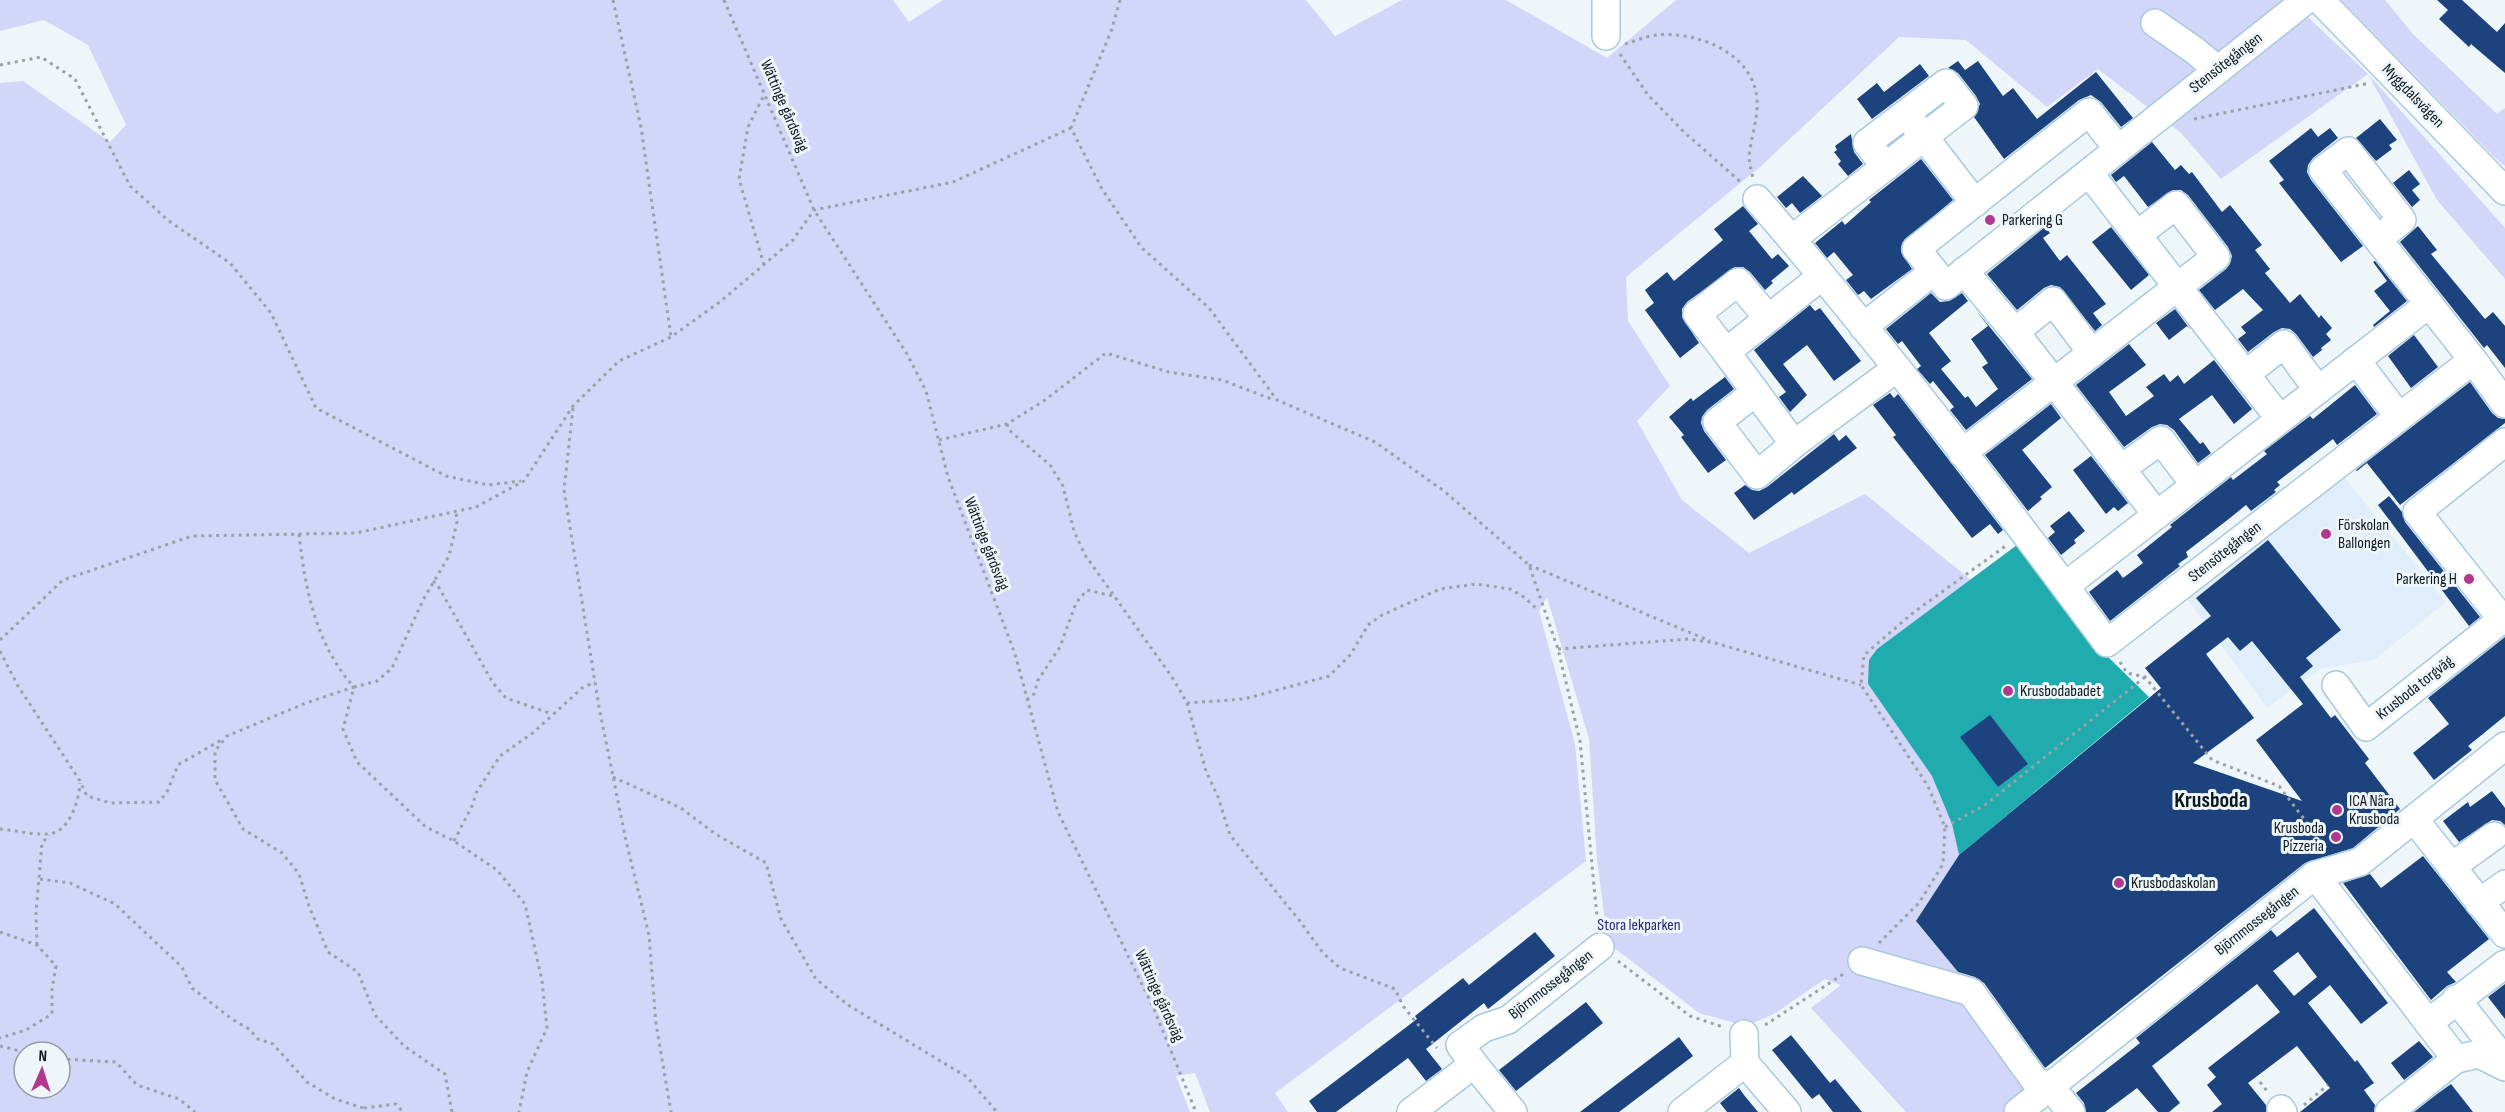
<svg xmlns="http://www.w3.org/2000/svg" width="2505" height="1112" viewBox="0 0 2505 1112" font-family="'Sofia Sans Condensed',sans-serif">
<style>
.built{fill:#dfeefa}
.green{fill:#d2d6f8;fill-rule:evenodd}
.water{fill:#20acaf}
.building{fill:#1c437e;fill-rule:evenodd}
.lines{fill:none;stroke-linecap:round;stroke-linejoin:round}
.minor-casing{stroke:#a9c9df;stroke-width:30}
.path{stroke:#9aa2a8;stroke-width:3;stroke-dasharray:3 4.5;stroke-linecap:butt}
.minor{stroke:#fff;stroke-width:27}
.poi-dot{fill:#b0398f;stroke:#eff6fa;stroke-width:2}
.labels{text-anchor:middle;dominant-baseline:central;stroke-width:6;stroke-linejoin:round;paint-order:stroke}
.street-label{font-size:16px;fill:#0b171f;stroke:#eff6fa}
.poi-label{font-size:16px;fill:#0b171f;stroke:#eff6fa;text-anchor:start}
.park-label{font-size:16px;fill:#2c257b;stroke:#eff6fa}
.district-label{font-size:22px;font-weight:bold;fill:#0b171f;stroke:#eff6fa}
</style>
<rect width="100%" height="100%" fill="#eff6fa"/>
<!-- built -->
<polygon class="built" points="2340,472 2446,602 2374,660 2320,669 2267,708 2185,596"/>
<!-- green -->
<g class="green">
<path d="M0 0H893L909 22 943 0H1306L1335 36 1402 0H1506L1607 58 1676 0H2290L2368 74 2505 228V279L2437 200 2368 74 2221 179 2181 133 2098 69 2047 107 1966 40 1899 37 1761 166 1626 277 1628 321 1670 386 1637 421 1682 500 1749 553 1865 494 1971 580 1877 649 1868 684 1932 776 1952 824 1959 855 1916 921 1962 977 1965 996 2027 1084V1093L2006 1112H1906L1811 1008 1841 985 1825 979 1774 1014 1746 1026 1699 1013 1608 943 1597 860 1589 739 1547 597 1539 611 1575 744 1586 861 1275 1093 1288 1112H1210L1195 1073 1176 1076 1190 1112H0V83L23 81 110 142 126 125 88 45 44 20 0 31ZM24 1052H60V1088H24Z"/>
<polygon points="2341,0 2385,0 2413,34 2497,114 2505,108 2505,166 2494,157"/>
</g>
<!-- water -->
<polygon class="water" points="2025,539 2107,656 2149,697 1959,855 1952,824 1932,776 1868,684 1869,660 1877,649"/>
<!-- building -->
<g class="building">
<polygon points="2437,0 2462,0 2497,32 2505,23 2505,73 2471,44 2469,47 2439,19 2448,10"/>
<polygon points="1958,61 1965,70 1978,61 2003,96 2013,88 2037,119 2096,72 2133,118 2121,127 2101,102 2091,95 2079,100 2004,159 1974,117 1980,104 1976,96 1958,73 1948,68"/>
<polygon points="1920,64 1929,76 1872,119 1857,99 1877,83 1884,92"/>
<polygon points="2380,119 2397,140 2389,145 2392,149 2376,161 2356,138"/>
<polygon points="2311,128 2318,137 2330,128 2338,138 2313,158 2308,165 2307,172 2311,180 2363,246 2341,262 2279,183 2284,180 2269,161"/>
<polygon points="1851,134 1854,152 1863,164 1848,176 1838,164 1841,161 1834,152 1837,150 1835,146"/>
<polygon points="2152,142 2175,170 2181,165 2189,174 2192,172 2222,212 2230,205 2262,245 2255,250 2270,269 2265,273 2290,303 2300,294 2319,318 2321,315 2332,328 2326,334 2331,340 2321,348 2322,350 2313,357 2296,334 2290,329 2282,328 2274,332 2248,352 2238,339 2246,333 2241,327 2263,310 2243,289 2215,310 2199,290 2226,269 2230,264 2232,256 2228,247 2188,195 2181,190 2173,190 2148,207 2124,176 2116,182 2111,175"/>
<polygon points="1921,159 1953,200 1902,243 1901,252 1912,269 1871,299 1864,291 1858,295 1846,280 1853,275 1834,252 1827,258 1815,243 1842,221 1845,225 1871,202 1869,200"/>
<polygon points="2409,170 2420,184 2412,190 2420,200 2412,207 2393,183"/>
<polygon points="1803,176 1822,196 1800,213 1792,203 1786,208 1777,197"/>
<polygon points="1743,206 1758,224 1749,231 1772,259 1778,254 1789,266 1771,281 1773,283 1765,290 1750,272 1743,267 1735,267 1687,302 1682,309 1682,317 1699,343 1680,358 1645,310 1654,303 1645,290 1667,272 1674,281 1723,240 1714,229"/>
<polygon points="2418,226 2437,250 2431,254 2485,319 2493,312 2505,326 2505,368 2487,345 2484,348 2400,242"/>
<polygon points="2045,227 2050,233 2043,238 2060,261 2067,255 2106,304 2093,313 2102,325 2095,331 2060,287 2051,285 2044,288 2017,310 1987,274"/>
<polygon points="2111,227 2149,275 2131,290 2092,242"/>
<polygon points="2375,261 2407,301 2374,327 2373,325 2390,311 2374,291 2387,281 2373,262"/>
<polygon points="1931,293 1940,302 1949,301 1962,293 1968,301 1929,333 1951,361 1941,369 1965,398 1968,396 1976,407 1998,389 1982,367 1988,363 1971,339 1988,326 1976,310 2032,379 1966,430 1950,410 1954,407 1933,381 1930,384 1917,369 1921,366 1902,341 1898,344 1886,329"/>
<polygon points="1810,305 1815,311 1820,308 1861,361 1834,381 1807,345 1783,364 1807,395 1790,412 1779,397 1786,392 1754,350"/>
<polygon points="2175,309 2190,329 2187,326 2169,340 2156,323"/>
<polygon points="2414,335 2438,367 2411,388 2388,356"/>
<polygon points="2129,344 2146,365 2109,392 2126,416 2154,396 2146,387 2164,374 2170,382 2178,375 2184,384 2214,360 2252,409 2234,424 2212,395 2179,419 2200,444 2203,442 2211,453 2198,463 2174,430 2167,425 2160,424 2152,427 2124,447 2076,385"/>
<polygon points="1725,377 1734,389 1707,410 1702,417 1701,423 1704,431 1726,460 1708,473 1681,437 1684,435 1669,417 1691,398 1693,401"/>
<polygon points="2470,382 2492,413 2498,418 2505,419 2505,423 2400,505 2367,463 2357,471 2356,470"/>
<polygon points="2355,385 2377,414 2337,445 2333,439 2277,482 2280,485 2274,490 2276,492 2251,511 2246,505 2230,518 2186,552 2188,557 2178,564 2180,566 2110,621 2089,592 2117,570 2123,578 2143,563 2137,555 2172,527 2170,525 2231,477 2233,480 2267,454 2264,451 2310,416 2313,419"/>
<polygon points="1890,393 1894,398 1898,394 2003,530 1998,534 1990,524 1972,538 1893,437 1896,435 1873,405"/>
<polygon points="2051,404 2061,418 2022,450 2052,487 2040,497 2042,499 2028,511 1985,455"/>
<polygon points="1834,434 1839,441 1846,435 1857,448 1794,495 1792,492 1754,520 1734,493 1745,485 1752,490 1759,491 1767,487"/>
<polygon points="2091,456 2128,503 2118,511 2114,507 2106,514 2073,470"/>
<polygon points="2389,496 2402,512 2405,522 2480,617 2469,626 2378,505"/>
<polygon points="2069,511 2085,531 2074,540 2076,543 2061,555 2048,538 2055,532 2050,526"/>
<path d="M2268 540 2341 630 2306 658 2313 666 2300 677 2331 718 2335 715 2369 759 2365 763 2400 809 2353 848 2305 863 2045 1068 1984 983 1975 977 1958 972 1916 921 1959 855 2161 688 2145 668 2211 616 2196 598ZM2228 637 2240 651 2252 641 2303 704 2256 740 2302 801 2193 763 2254 718 2206 654Z"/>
<polygon points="2505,637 2505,716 2468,746 2472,750 2434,780 2413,753 2449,724 2428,698"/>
<polygon points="1990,715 2028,764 1998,787 1960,737"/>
<polygon points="2492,791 2505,808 2505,825 2500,821 2492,820 2459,842 2443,821 2468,802 2470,807"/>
<polygon points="2423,856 2489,939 2447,972 2456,982 2447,986 2431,1000 2343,883 2370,874 2381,888"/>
<path d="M2314 908 2388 1003 2361 1024 2330 985 2308 1003 2355 1062 2357 1060 2374 1083 2364 1090 2375 1105 2374 1112H2300L2330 1088 2297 1046 2248 1083 2266 1105V1112H2212L2222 1104 2207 1085 2216 1077 2208 1068 2280 1012 2257 984 2152 1066 2180 1103 2169 1112H2158L2137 1088 2105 1112H2086L2084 1103 2076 1093 2140 1043 2136 1038 2271 930 2277 937ZM2298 952 2317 977 2294 996 2273 971Z"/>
<polygon points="1535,932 1555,956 1488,1009 1484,1003 1426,1049 1442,1069 1426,1081 1408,1058 1336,1112 1317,1112 1309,1101 1417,1019 1415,1016 1463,978 1469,985"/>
<polygon points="2505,984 2505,1019 2488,997"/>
<polygon points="1586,1002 1603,1023 1516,1091 1499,1070"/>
<polygon points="1791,1035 1830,1083 1835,1079 1862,1112 1833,1112 1819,1094 1812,1099 1772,1050"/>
<polygon points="1679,1037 1693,1056 1619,1112 1580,1112"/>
<polygon points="2419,1041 2433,1057 2404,1080 2391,1063"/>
<polygon points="2451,1084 2473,1112 2414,1112 2437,1094"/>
<polygon points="1739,1088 1744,1095 1758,1112 1727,1112 1720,1103"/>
</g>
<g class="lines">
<!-- minor casing -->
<g class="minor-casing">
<g id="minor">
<polyline points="1606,0 1606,36"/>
<polyline points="2320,0 2505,191"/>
<polyline points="2155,23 2194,50 2218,70"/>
<polyline points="1914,124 1975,203"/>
<polyline points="2118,149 2089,112 1916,249 1946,286 2306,0"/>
<polyline points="2089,173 2280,419"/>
<path d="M1757 199C1880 341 1995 492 2107 643L2473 360 2323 170 2348 151 2402 220 2378 239"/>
<path d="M1792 239C1849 195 1906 151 1964 106L1946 83 1867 143 1886 167"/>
<polyline points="1964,271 2015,332 2157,515"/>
<polyline points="1822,276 1726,352 1794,444 1897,368"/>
<polyline points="1863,327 1934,271"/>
<polyline points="2015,332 2053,301 2092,353"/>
<polyline points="1726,352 1697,314 1738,282 1768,318"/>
<polyline points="2356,360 2399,417"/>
<polyline points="2473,360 2505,404"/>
<polyline points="2246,374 2284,344 2318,390"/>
<polyline points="1756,392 1717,422 1757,475 1794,444"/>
<polyline points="1962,453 2216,257 2176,205 2137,235"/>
<polyline points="2121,469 2161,440 2195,485"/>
<polyline points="2065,586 2429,304"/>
<polyline points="2502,619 2417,512 2505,442"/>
<polyline points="2336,685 2366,727 2505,617"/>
<polyline points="2414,819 2505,934"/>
<polyline points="2451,867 2494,836"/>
<polyline points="2315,875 2456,1059 2479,1054 2505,1067"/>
<polyline points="2479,903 2505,884"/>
<polyline points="1862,961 1971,992 2036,1082 2049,1085 2071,1112"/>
<polyline points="2456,999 2505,1061"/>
<polyline points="2428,1023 2505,964"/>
<polyline points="1745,1063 1787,1112"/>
<polyline points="1474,1064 1513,1112"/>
<polyline points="2281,1109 2283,1112"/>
<polyline points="1411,1112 1474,1064 1460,1045 1484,1028 1508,1020 1600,947"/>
<polyline points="1682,1112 1745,1063 1744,1034"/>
<polyline points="2018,1112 2315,875 2360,862 2505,746"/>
<polyline points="2389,1112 2456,1059"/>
</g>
</g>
<!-- path -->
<g class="path">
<polyline points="613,0 641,127 671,337"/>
<polyline points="724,0 814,210 907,354 926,391 948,477 1015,654 1058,812 1153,1007 1196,1112"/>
<polyline points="1120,0 1112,29 1071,128 1102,189 1141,247 1209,308 1277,400 1375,442 1444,491 1529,565 1558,649 1580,741 1598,927"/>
<path d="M1625 44C1635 41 1646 36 1657 35 1697 31 1755 53 1757 101 1758 119 1751 138 1749 156 1749 164 1752 172 1753 179"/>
<polyline points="1620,54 1648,95 1685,133 1743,184"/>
<polyline points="0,65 41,57 75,79 130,186 169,221 230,263 271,313 316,408 446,476 488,485 521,481"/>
<polyline points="2194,119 2370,83"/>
<polyline points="764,265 739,179 748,127 765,93"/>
<polyline points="573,408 564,490 599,707 626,841 649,935 656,1024 671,1112"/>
<polyline points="1007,424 1009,430 1050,465 1063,486 1074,531 1085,555 1174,680 1187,703 1206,771 1218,797 1230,835 1299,920 1323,953 1340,968 1395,989 1403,1006 1437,1048"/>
<polyline points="939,440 1007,424 1045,400 1106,353 1169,372 1222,380 1274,400"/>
<path d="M299 534C305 589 316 645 354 687L377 681 392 668 423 600 449 556 457 522 456 511"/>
<polyline points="1529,565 1710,641"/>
<polyline points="433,581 438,586 493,683 506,698 552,714"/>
<polyline points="0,640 63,580 192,536 356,533 476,507 524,481 573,406 619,361 671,337 721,301 793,240 814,210 953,182 1071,128"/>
<polyline points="1558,649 1689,639 1715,643 1861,685"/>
<polyline points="0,651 18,686 80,781 87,796 111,803 159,802 167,792 178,765 223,739"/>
<polyline points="2120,662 2127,673 2145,677 2212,760 2279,786 2326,848"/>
<polyline points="1027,700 1034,694 1038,680 1060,647 1076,603 1087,590 1113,596"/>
<polyline points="1187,703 1244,699 1329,676 1351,654 1368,625 1382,615 1440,589 1476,584 1510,589 1524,597 1538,610"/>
<polyline points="613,777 681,808 714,833 766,863 781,919 816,979 848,1005 967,1077 997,1112"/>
<polyline points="1945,827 1985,805 2145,677"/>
<path d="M0 829C15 830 32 835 47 834 69 834 79 801 80 783"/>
<polyline points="454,841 473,804 476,793 500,756 534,732 582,688 595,682"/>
<polyline points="40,879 70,883 115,904 182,967 192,988 232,1019 249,1029 258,1039 273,1044 307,1082 335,1099 363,1108 363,1112"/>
<polyline points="0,932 37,945 56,966 52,989 52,1014 26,1030 0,1038"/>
<polyline points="1879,943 1919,903 1943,864 1945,827 1928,786 1861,685 1864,655 1914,612 2007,545"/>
<polyline points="37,945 36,913 42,843 49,835"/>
<polyline points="1618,961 1690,1016 1723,1027"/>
<polyline points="1765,1025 1845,973"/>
<polyline points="0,1046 24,1052"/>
<polyline points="60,1059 116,1062 137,1085 179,1099 195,1112"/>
<polyline points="2260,1082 2267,1091"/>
<polyline points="2304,1105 2328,1085"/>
<polyline points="364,1108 396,1104 403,1112"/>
<polyline points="452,1112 445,1074 404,1046 375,1015 358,972 328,952 309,906 299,874 282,853 243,829 215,780 215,751 227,736 306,703 354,687 343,729 357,762 426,827 454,841 497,870 525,904 542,981 547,1028 527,1072 519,1112"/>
</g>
<!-- minor -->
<use href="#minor" class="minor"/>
</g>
<!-- markers -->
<g class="poi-dot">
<circle cx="1990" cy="220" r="6"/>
<circle cx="2326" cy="534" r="6"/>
<circle cx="2469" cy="579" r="6"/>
<circle cx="2008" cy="691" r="6"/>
<circle cx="2337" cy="810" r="6"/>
<circle cx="2336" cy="837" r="6"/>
<circle cx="2119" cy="883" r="6"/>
</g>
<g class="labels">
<!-- street labels -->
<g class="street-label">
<text transform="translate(2226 63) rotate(-38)">Stensötegången</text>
<text transform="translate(2413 96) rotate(46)">Myggdalsvägen</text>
<text transform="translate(784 106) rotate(67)">Wättinge gårdsväg</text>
<text transform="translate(986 544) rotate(69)">Wättinge gårdsväg</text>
<text transform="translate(2225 552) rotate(-38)">Stensötegången</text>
<text transform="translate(2415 688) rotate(-38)">Krusboda torgväg</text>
<text transform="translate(2257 921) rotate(-38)">Björnmossegången</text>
<text transform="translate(1551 985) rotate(-38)">Björnmossegången</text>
<text transform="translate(1159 996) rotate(66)">Wättinge gårdsväg</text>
</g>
<!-- poi labels -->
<g class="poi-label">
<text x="2002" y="220">Parkering G</text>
<text x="2338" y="525">Förskolan<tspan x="2338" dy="18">Ballongen</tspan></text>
<text x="2457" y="579" text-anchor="end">Parkering H</text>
<text x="2020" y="691">Krusbodabadet</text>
<text x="2349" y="801">ICA Nära<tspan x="2349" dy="18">Krusboda</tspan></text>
<text x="2324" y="828" text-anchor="end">Krusboda<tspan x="2324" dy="18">Pizzeria</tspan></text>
<text x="2131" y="883">Krusbodaskolan</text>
</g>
<!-- park labels -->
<g class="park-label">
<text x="1639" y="925">Stora lekparken</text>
</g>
<!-- district labels -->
<g class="district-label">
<text x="2211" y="800">Krusboda</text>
</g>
</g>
<!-- north arrow -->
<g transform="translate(42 1070) rotate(3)"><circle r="28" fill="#eff6fa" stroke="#949da2" stroke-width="1.5"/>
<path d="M0-4.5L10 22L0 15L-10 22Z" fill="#b0398f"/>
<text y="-9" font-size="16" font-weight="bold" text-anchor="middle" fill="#0b171f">N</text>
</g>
</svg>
